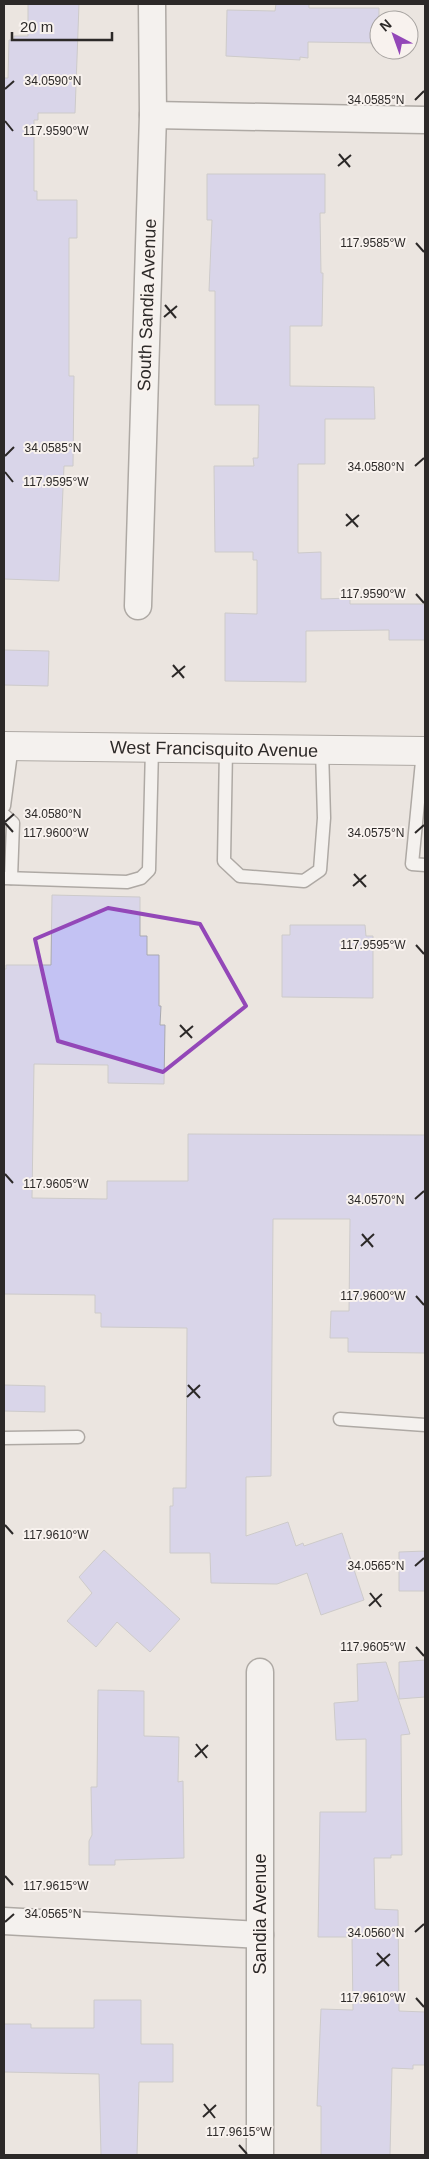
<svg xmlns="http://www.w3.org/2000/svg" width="429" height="2159" viewBox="0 0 429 2159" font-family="Arial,sans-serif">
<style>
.building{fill:#c3c2f3;stroke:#a9a9af}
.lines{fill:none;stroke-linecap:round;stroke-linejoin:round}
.lane-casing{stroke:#65605c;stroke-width:15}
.street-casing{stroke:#65605c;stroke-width:29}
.secondary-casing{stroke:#65605c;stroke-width:30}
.lane{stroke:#fff;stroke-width:12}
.street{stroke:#fff;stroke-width:26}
.secondary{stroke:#fff;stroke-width:28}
.marked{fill:none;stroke:#9347b8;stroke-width:4;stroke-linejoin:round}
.ticks{fill:none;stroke:#2c2928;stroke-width:2}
.labels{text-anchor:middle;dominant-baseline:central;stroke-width:4;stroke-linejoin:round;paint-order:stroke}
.street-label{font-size:18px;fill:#2c2928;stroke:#f8f2ee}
.ticks-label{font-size:12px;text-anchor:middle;fill:#2c2928;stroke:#f8f2ee;stroke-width:4;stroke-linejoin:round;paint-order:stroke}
</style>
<rect width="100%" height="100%" fill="#ebe5e0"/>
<!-- building -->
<g class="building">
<polygon points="28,4 79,4 75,113 38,113 38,120 34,120 34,191 37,191 37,200 77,200 77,238 69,238 69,376 74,376 73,466 64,466 59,581 4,579 4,78 8,78 9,40 14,40 14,36 28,36"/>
<polygon points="276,4 309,4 309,8 379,8 379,43 308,42 308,58 300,57 300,60 226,56 227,10 275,11"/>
<polygon points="207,174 325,174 325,213 320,213 321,273 323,273 322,326 290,326 290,386 374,387 375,419 325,419 325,464 298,464 298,553 321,552 321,599 350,598 350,604 425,604 425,640 389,640 389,630 306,631 306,682 225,681 225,613 257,614 257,560 253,560 253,552 215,552 214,466 254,466 253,458 258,458 259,405 215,405 215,291 209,291 212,220 207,220"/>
<polygon points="4,650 49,651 48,686 4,685"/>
<polygon points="52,895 140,897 140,936 147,936 147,955 159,955 159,1006 161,1006 160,1025 165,1025 164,1084 108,1083 108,1065 34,1064 32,1198 107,1199 107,1181 188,1181 188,1134 425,1135 425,1353 348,1352 348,1338 330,1338 331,1311 349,1311 350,1219 273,1219 271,1476 246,1477 246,1536 288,1522 296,1546 303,1543 304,1546 342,1533 364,1600 321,1615 307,1573 277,1584 211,1583 210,1553 170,1553 170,1506 173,1506 173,1488 186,1488 187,1328 101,1327 101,1313 95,1313 95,1295 4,1294 4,969 6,969 6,965 51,965"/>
<polygon points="290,925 365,925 366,936 373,936 373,998 282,997 282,935 290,935"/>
<polygon points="4,1385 45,1386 45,1412 4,1411"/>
<polygon points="104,1550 180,1619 150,1652 117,1622 96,1647 67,1621 92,1593 79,1577"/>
<polygon points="425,1551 425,1591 399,1591 399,1552"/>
<polygon points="425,1660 425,1697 399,1699 399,1662"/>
<polygon points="386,1662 410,1734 401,1735 402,1855 391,1855 391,1858 374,1858 375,1909 398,1910 399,2011 425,2012 425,2065 413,2065 413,2069 392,2068 390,2155 321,2155 321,2106 317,2106 321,2009 353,2010 352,1937 318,1937 320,1812 366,1812 366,1739 336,1740 334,1703 358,1701 357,1664"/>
<polygon points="98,1690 144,1691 144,1736 179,1737 178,1782 183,1781 184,1858 115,1860 115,1865 89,1865 89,1841 92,1835 91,1787 97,1787"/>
<polygon points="94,2000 141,2000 141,2044 173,2044 173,2082 139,2082 137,2155 101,2155 99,2074 4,2072 4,2024 31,2024 31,2028 94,2028"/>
</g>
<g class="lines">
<!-- lane casing -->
<g class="lane-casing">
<g id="lane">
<polyline points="226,749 224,861 240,876 304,881 320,870 324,818 322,750"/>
<polyline points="423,751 412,864 425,865"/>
<polyline points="4,806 12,745"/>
<polyline points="4,815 13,823 11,878"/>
<polyline points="4,878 127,882 141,878 149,870 152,748"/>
<polyline points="340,1419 425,1425"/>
<polyline points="4,1438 78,1437"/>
</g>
</g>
<!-- street casing -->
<g class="street-casing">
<g id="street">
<polyline points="153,115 425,120"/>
<polyline points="138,606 153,115 152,4"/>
<polyline points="260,1672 260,2155"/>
<polyline points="4,1921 260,1935"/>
</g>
</g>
<!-- secondary casing -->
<g class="secondary-casing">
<polyline id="secondary" points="4,746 425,751"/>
</g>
<!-- lane -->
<use href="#lane" class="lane"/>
<!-- street -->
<use href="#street" class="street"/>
<!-- secondary -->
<use href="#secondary" class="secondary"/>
</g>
<!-- marked area -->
<path d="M0 0H429V2159H0ZM108 908 200 924 246 1006 163 1072 58 1041 35 939Z" fill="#ebe5e0" fill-opacity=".55" fill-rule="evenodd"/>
<path class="marked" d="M108 908 200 924 246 1006 163 1072 58 1041 35 939Z"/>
<!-- ticks -->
<path class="ticks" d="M5 89 14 81M415 100 424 91M5 121 13 131M339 154 350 167M338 166 351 155M416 243 424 252M165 305 176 318M164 317 177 306M5 456 14 447M415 466 424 458M5 472 13 482M346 514 358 527M346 526 359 515M416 594 424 603M173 665 184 678M172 677 185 666M5 822 14 814M5 823 13 832M415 833 424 825M354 874 366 887M353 886 366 875M416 945 424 954M180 1025 192 1038M180 1037 193 1026M5 1174 13 1183M415 1199 424 1191M362 1234 373 1247M361 1246 374 1234M416 1296 424 1305M188 1385 200 1398M187 1397 200 1385M5 1525 13 1534M415 1566 424 1558M370 1593 381 1607M369 1606 382 1594M416 1647 424 1656M196 1744 207 1758M195 1757 208 1745M5 1876 13 1885M5 1922 14 1914M415 1932 424 1924M377 1953 389 1966M376 1966 390 1954M416 1998 424 2007M204 2104 215 2118M203 2117 216 2105M239 2145 247 2154"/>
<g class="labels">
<!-- street labels -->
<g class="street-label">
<text transform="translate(147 305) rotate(-88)">South Sandia Avenue</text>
<text transform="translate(214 749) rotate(1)">West Francisquito Avenue</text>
<text transform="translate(260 1914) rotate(-90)">Sandia Avenue</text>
</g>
</g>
<g class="ticks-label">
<text x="53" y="85">34.0590°N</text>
<text x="376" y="104">34.0585°N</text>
<text x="56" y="135">117.9590°W</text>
<text x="373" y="247">117.9585°W</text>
<text x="53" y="452">34.0585°N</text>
<text x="376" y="471">34.0580°N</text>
<text x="56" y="486">117.9595°W</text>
<text x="373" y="598">117.9590°W</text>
<text x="53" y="818">34.0580°N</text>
<text x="56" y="837">117.9600°W</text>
<text x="376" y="837">34.0575°N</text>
<text x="373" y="949">117.9595°W</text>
<text x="56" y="1188">117.9605°W</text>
<text x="376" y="1204">34.0570°N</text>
<text x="373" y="1300">117.9600°W</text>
<text x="56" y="1539">117.9610°W</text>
<text x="376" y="1570">34.0565°N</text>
<text x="373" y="1651">117.9605°W</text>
<text x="56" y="1890">117.9615°W</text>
<text x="53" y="1918">34.0565°N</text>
<text x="376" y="1937">34.0560°N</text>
<text x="373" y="2002">117.9610°W</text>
<text x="239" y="2136">117.9615°W</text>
</g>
<!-- border -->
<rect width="429" height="2159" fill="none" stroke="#2c2928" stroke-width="10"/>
<!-- north arrow -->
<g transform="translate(394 35) rotate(319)"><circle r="24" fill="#f8f2ee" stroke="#a6a29f"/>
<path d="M0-4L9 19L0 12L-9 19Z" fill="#9347b8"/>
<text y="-8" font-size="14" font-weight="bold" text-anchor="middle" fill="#2c2928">N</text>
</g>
<!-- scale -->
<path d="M12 32v8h100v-8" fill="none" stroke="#2c2928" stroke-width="2.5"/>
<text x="20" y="32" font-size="15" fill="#2c2928" stroke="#f8f2ee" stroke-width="4" paint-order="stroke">20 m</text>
</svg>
